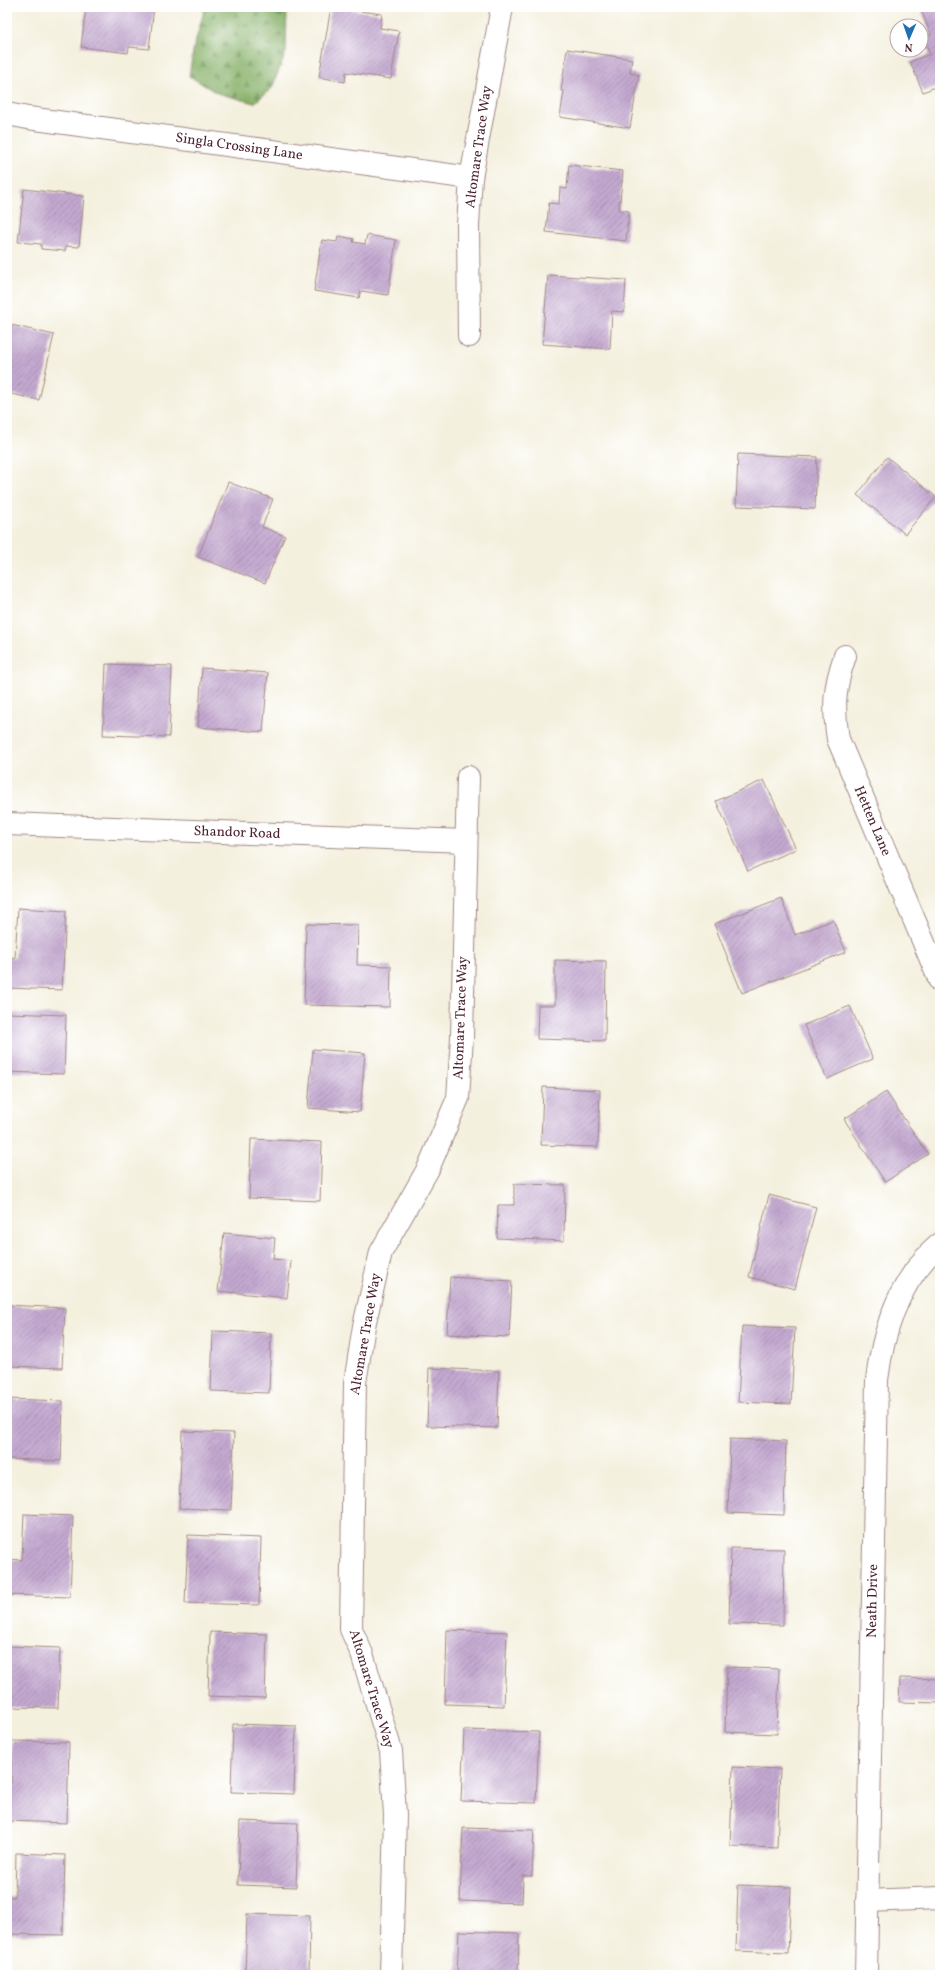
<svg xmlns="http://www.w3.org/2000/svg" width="947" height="1982" viewBox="0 0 947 1982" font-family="Vollkorn,serif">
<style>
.forest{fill:url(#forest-firs);stroke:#68684a}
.building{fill:url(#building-hatch)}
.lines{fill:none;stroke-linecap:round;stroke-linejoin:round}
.street-casing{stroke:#9f8884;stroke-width:24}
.street{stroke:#fff;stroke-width:22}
.labels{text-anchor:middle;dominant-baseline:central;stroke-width:3;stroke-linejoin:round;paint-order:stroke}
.street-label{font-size:14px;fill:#4a1f2b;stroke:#fff}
</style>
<defs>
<pattern id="forest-firs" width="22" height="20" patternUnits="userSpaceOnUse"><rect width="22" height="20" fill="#86b068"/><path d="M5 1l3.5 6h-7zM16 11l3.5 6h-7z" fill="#708f56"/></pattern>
<pattern id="building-hatch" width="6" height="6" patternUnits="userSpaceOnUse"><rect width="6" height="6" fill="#c3a8d0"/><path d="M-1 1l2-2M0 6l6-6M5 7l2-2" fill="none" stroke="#a088a9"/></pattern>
</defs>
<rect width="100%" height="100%" fill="#fff"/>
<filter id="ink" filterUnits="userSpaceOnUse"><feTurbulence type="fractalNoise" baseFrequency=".025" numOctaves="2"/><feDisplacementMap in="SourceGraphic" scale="8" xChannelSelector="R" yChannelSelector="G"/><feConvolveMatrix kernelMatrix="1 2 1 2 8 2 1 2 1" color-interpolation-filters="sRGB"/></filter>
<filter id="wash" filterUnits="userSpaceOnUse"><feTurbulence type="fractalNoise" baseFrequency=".012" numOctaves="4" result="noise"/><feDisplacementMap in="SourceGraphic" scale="16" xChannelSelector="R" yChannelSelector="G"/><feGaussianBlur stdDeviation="0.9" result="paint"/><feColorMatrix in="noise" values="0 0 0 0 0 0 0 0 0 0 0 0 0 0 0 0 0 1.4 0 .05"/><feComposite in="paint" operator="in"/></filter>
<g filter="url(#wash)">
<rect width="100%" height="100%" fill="#f4f0de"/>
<!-- forest -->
<polygon class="forest" points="205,7 287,7 286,52 272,88 254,103 217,93 189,76 193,51"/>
<g id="blocks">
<!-- building -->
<g class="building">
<polygon points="86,7 154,7 149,49 129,47 128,53 81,47"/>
<polygon points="331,7 382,14 380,28 399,31 391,79 346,72 345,82 319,77"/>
<polygon points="624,7 654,7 653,12"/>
<polygon points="920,7 940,7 940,85 923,92 910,62 930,54 923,38 931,35"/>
<polygon points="567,49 632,59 630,73 639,75 630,128 560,117 564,91 561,91"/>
<polygon points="569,165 623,171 619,210 629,211 626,241 546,232 549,203 559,204 560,188 567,189"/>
<polygon points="24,189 84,196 79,247 66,246 65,251 41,249 41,244 18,242"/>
<polygon points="367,235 396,240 388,295 361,291 359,298 314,291 322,240 337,242 338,236 354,239 353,242 365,244"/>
<polygon points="548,275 626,280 624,312 612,311 610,349 542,344"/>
<polygon points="7,324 54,335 39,400 7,393"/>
<polygon points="738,454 817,457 815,509 736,506"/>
<polygon points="887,457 936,497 905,534 857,495"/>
<polygon points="228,482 273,499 262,527 285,536 265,583 198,557"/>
<polygon points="106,664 172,666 169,737 103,735"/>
<polygon points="202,668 268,673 263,732 198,727"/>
<polygon points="764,780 796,849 748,871 716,801"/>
<polygon points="781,898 795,935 833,920 846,952 742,993 714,924"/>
<polygon points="18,908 66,911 62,990 7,988 7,957 15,958"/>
<polygon points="306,924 358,925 357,965 391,966 390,1007 304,1005"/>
<polygon points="555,960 606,961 605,1041 537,1039 538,1005 555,1005"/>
<polygon points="850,1006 873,1059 827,1079 804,1025"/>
<polygon points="7,1013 66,1015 64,1074 7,1072"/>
<polygon points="313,1049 365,1053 360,1112 308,1108"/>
<polygon points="543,1087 600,1090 598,1147 541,1145"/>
<polygon points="886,1092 928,1154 885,1182 844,1119"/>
<polygon points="251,1139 322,1142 320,1201 249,1198"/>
<polygon points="514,1184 565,1185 564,1241 497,1238 498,1205 514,1205"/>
<polygon points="769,1195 816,1207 795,1289 749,1277"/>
<polygon points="224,1233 275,1238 273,1259 291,1261 287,1298 218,1291"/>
<polygon points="450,1277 512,1281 509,1337 447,1334"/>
<polygon points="7,1305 65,1308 62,1368 7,1366"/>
<polygon points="742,1326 795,1328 791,1404 738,1402"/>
<polygon points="213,1331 271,1333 269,1393 211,1391"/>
<polygon points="429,1368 499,1371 497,1428 427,1426"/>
<polygon points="7,1399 63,1401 61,1461 7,1459"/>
<polygon points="182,1431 234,1433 231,1510 179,1508"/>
<polygon points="730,1439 786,1441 784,1515 728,1513"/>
<polygon points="24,1514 73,1516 70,1597 7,1595 7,1559 22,1560"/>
<polygon points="188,1535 261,1538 259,1605 185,1603"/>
<polygon points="731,1548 784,1549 783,1625 729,1624"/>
<polygon points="447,1630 507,1632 504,1706 445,1704"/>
<polygon points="210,1632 267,1634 265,1698 208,1696"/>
<polygon points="7,1646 60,1648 58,1708 7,1707"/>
<polygon points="727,1667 779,1669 777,1734 725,1732"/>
<polygon points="900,1678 940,1679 940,1703 899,1702"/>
<polygon points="233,1724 296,1726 294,1794 231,1792"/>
<polygon points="464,1730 539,1732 536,1803 461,1801"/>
<polygon points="12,1741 69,1742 67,1823 7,1821 7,1783 11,1783"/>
<polygon points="733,1767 780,1769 777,1848 730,1846"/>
<polygon points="240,1821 298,1823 296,1887 238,1885"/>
<polygon points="463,1828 534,1830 532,1876 523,1876 522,1903 460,1901"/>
<polygon points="16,1853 65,1855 63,1935 7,1934 7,1897 15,1897"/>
<polygon points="738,1885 791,1887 788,1953 736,1951"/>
<polygon points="247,1914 310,1916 309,1975 245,1975"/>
<polygon points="459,1931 519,1933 518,1975 457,1975"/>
</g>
</g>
</g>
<g filter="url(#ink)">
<use href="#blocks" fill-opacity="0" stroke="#9f8884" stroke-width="1"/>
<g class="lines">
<!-- street casing -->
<g class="street-casing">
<g id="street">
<polyline points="7,114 28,118 471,178"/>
<polyline points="469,336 468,225 471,178 502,7"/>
<path d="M845 656C834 688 833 706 838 739L940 981"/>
<polyline points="7,824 466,841"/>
<polyline points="867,1901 940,1898"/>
<polyline points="391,1975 395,1815 391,1751 362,1654 351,1629 355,1383 364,1326 381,1252 428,1169 458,1098 462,1037 468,777"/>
<path d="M866 1975 877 1380C883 1330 900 1278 940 1244"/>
</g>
</g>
<!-- street -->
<use href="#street" class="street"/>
</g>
</g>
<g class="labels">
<!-- street labels -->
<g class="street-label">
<text transform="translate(239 147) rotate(8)">Singla Crossing Lane</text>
<text transform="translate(479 147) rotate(-82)">Altomare Trace Way</text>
<text transform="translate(872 821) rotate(67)">Hetten Lane</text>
<text transform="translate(237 833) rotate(2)">Shandor Road</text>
<text transform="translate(461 1018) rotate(-88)">Altomare Trace Way</text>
<text transform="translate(366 1334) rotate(-80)">Altomare Trace Way</text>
<text transform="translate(873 1601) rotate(-89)">Neath Drive</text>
<text transform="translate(371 1689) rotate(73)">Altomare Trace Way</text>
</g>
</g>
<!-- margin -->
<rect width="947" height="1982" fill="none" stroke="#fff" stroke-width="24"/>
<!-- north arrow -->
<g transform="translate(909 38) rotate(182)"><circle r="19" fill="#ffffff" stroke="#b7a5aa"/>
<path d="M0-3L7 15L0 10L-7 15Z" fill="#1f6fb2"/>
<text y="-6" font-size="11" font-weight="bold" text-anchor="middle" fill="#4a1f2b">N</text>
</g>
</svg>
